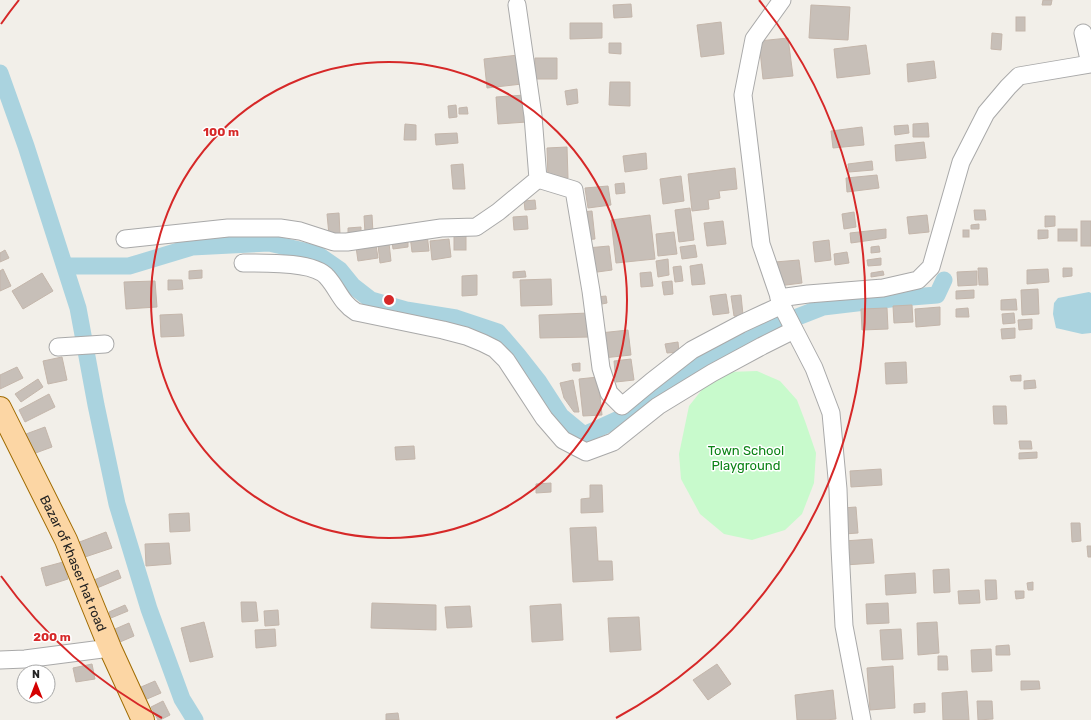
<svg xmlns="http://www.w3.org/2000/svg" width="1091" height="720" viewBox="0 0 1091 720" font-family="Rubik,sans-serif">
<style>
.park{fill:#c8facc}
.water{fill:#aad3df}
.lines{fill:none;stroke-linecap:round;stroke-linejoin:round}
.canal{stroke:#aad3df;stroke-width:17}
.building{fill:#c7bfb8;stroke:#c4b6ab}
.minor-casing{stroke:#a9a9a9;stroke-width:19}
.primary-casing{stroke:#a06b00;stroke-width:24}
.minor{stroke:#fff;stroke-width:17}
.primary{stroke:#fcd6a4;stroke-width:22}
.ring{fill:none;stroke:#d62828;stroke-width:2}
.labels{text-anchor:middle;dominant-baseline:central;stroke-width:3;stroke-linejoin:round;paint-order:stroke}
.park-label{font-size:13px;fill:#0c8416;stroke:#fff}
.street-label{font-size:13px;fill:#222;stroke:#fff}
.centre{fill:#d62828;stroke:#fff;stroke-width:2}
.ring-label{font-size:12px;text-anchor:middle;font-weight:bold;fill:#d62828;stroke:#fff;stroke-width:3;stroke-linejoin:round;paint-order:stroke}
</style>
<rect width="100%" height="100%" fill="#f2efe9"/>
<!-- park -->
<polygon class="park" points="757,371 780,381 797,400 805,421 816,453 814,483 802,514 785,530 752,540 724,534 700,514 681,479 679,454 689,406 708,382 728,372"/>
<!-- water -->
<polygon class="water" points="1089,292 1091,293 1091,333 1082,334 1056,328 1053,314 1054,303 1058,298"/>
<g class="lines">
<!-- canal -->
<g class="canal">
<polyline points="0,73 26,146 78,308 96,405 117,504 149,609 182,699 195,720"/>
<polyline points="65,266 129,266 192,247 269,243 317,254 340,270 353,286 371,300 406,310 456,318 498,332 517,354 539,382 561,416 584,435 621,418 675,377 764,330 823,307 899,298 937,295 944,280"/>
</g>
</g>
<!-- building -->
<g class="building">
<polygon points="1043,0 1052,0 1051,5 1042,5"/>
<polygon points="631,4 632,17 614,18 613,5"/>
<polygon points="811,5 850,7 848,40 809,38"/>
<rect x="1016" y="17" width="9" height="14"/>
<polygon points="721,22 724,54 701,57 697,25"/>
<polygon points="570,23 602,23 602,38 570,39"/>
<polygon points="992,33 1002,34 1001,50 991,49"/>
<polygon points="788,38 793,76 763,79 759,41"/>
<polygon points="609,43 621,43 621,54 609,53"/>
<polygon points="866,45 870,74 837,78 834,49"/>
<polygon points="518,55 522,84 487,88 484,59"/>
<polygon points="535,58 557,58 557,79 534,79"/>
<polygon points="934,61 936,78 908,82 907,64"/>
<polygon points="610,82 630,82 630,106 609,105"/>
<polygon points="577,89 578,103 567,105 565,91"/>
<polygon points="525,95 527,122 498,124 496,97"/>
<polygon points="456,105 457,117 449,118 448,106"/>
<polygon points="467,107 468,114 459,114 459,108"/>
<polygon points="928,123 929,137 913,137 913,124"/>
<polygon points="405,124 416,125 416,140 404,140"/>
<polygon points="908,125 909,133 895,135 894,126"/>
<polygon points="862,127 864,145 833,148 831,131"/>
<polygon points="457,133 458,143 436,145 435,134"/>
<polygon points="924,142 926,158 896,161 895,145"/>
<polygon points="567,147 568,178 548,179 547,148"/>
<polygon points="646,153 647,169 625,172 623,156"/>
<polygon points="872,161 873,170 849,172 848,164"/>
<polygon points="463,164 465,189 453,189 451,165"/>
<polygon points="735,168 737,189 719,191 720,198 708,200 709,209 692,211 688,174"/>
<polygon points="877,175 879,188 847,192 846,178"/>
<polygon points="681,176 684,201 663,204 660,179"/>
<polygon points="624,183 625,193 616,194 615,184"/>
<polygon points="608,186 611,205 588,208 585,188"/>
<polygon points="535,200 536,209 525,210 524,201"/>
<polygon points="690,208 694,240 679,242 675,210"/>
<polygon points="974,210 985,210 986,220 975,220"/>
<polygon points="592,211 595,239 584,240 581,212"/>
<polygon points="854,212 856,227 844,229 842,214"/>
<polygon points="339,213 340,234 329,235 327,214"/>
<polygon points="372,215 373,233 365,233 364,216"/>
<polygon points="650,215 655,259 616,263 611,220"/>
<polygon points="927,215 929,232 909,234 907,217"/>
<polygon points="527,216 528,229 514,230 513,217"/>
<polygon points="1045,216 1055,216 1055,226 1045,227"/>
<polygon points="723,221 726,244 707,246 704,223"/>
<rect x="1081" y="221" width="10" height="25"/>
<polygon points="979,224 979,229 971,229 971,225"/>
<polygon points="361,227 361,235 348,236 348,228"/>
<polygon points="886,229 886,238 851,243 850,233"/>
<rect x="1058" y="229" width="19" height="12"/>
<rect x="963" y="230" width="6" height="7"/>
<polygon points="1038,230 1048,230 1048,238 1038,239"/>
<rect x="454" y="232" width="12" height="18"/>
<polygon points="674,232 677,254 658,256 656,234"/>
<polygon points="427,234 429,251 412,252 410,236"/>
<polygon points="449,239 451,257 432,260 430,241"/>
<polygon points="408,240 408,247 393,249 392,242"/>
<polygon points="829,240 831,260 815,262 813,242"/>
<polygon points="389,243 391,261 380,263 378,245"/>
<polygon points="376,245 378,258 358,261 356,247"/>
<polygon points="695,245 697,257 682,259 680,247"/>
<polygon points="609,246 612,270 590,273 587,248"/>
<polygon points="879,246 880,252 871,253 871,247"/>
<polygon points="5,250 9,258 0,262 0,253"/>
<polygon points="847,252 849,263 835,265 834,254"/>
<polygon points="881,258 881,265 868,266 867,260"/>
<polygon points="668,259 669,275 658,277 656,261"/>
<polygon points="799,260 802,283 778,286 775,262"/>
<polygon points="702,264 705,284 692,285 690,266"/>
<polygon points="681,266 683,281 675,282 673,267"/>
<polygon points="978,268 987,268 988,285 979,285"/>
<polygon points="1063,268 1072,268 1072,276 1063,277"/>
<polygon points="3,269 11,286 0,291 0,271"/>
<polygon points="1048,269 1049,282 1027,284 1027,270"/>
<polygon points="202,270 202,278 189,279 189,271"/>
<polygon points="525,271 526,277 513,278 513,272"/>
<polygon points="883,271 884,275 871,277 871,273"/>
<polygon points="977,271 977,285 958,286 957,272"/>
<polygon points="651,272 653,286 641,287 640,273"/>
<polygon points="42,273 53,291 23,309 12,291"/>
<polygon points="477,275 477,295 462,296 462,276"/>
<polygon points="551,279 552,305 521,306 520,280"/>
<polygon points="168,280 182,280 183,289 168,290"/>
<polygon points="155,281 157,307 126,309 124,282"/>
<polygon points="672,281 673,294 664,295 662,282"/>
<polygon points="1038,289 1039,314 1022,315 1021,290"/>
<polygon points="974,290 974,298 956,299 956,291"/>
<polygon points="726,294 729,313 713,315 710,296"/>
<polygon points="741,295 743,315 734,316 731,296"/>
<polygon points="606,296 607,303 597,305 596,297"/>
<polygon points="1016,299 1017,310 1001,310 1001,300"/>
<polygon points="912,305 913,322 894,323 893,306"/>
<polygon points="940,307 940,325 916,327 915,309"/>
<polygon points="887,308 888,329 862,330 861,309"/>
<polygon points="968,308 969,317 956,317 956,309"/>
<polygon points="589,313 590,337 540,338 539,315"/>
<polygon points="1014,313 1015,323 1003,324 1002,314"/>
<polygon points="182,314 184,336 161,337 160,315"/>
<polygon points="1032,319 1032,329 1019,330 1018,320"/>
<polygon points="1015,328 1015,338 1002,339 1001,329"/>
<polygon points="628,330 631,355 603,358 600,333"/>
<polygon points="678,342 679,352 667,353 665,344"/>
<polygon points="62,357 67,380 48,384 43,361"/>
<polygon points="631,359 634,380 616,382 614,361"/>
<polygon points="906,362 907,383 886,384 885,363"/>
<polygon points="580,363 580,371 573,371 572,364"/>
<polygon points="17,367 23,378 0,389 0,375"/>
<polygon points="1021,375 1021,381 1011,381 1010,376"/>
<polygon points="598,377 602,415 583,416 579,379"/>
<polygon points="38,379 43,387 21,402 15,394"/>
<polygon points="573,380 579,412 574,412 564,398 560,383"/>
<polygon points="1035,380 1036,388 1024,389 1024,381"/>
<polygon points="49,394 55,407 25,422 19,410"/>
<polygon points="993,406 1006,406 1007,424 994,424"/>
<polygon points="45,427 52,447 33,454 26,434"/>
<polygon points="1019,441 1031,441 1032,449 1020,449"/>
<polygon points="414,446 415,459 396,460 395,447"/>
<polygon points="1037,452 1037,458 1019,459 1019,453"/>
<polygon points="881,469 882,485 851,487 850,471"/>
<polygon points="551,483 551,492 536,493 536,484"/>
<polygon points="590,485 602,485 603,512 581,513 581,499 590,498"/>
<polygon points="856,507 858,533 844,534 843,508"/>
<polygon points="189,513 190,531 170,532 169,514"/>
<polygon points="1071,523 1080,523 1081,541 1072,542"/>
<polygon points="596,527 598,561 612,561 613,580 573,582 570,528"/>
<polygon points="106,532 112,548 82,558 77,543"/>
<polygon points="872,539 874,563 845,565 844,541"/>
<polygon points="169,543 171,564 146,566 145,544"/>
<polygon points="1087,546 1091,546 1091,557 1088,557"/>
<polygon points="63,562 68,579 46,586 41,568"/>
<polygon points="949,569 950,592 934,593 933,570"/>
<polygon points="118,570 121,578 97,588 94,580"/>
<polygon points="915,573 916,593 886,595 885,575"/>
<polygon points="985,580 996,580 997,599 986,600"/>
<polygon points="1033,582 1033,590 1028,590 1027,583"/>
<polygon points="979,590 980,603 959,604 958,591"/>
<polygon points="1015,591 1024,591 1024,598 1016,599"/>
<polygon points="241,602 256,602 258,621 242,622"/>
<polygon points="372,603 436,605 436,630 371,628"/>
<polygon points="888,603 889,623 867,624 866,604"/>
<polygon points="561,604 563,640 532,642 530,606"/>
<polygon points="125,605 128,611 111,618 109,612"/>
<polygon points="470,606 472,627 447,628 445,607"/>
<polygon points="278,610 279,625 265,626 264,611"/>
<polygon points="639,617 641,650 610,652 608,618"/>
<polygon points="204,622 213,657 190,662 181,628"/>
<polygon points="937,622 939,653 918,655 917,623"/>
<polygon points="129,623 134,636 120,642 115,629"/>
<polygon points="275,629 276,646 256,648 255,630"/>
<polygon points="901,629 903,659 882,660 880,630"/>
<polygon points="1009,645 1010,655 996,655 996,646"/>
<polygon points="991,649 992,671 972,672 971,650"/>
<polygon points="938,656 947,656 948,670 938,670"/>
<polygon points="92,664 95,679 76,682 73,668"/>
<polygon points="717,664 731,684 708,700 693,680"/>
<polygon points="893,666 895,708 870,710 867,668"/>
<polygon points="155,681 161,693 147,699 141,687"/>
<polygon points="1021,681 1039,681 1040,689 1021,690"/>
<polygon points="833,690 836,719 825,720 797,720 795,695"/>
<polygon points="967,691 969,720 943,720 942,693"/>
<polygon points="163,701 170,715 160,720 158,720 151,707"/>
<polygon points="977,701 992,701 993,719 978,720"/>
<polygon points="925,703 925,712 914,713 914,704"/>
<polygon points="398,713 399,720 386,720 386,714"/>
</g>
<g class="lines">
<!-- minor casing -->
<g class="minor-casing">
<g id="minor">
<polyline points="782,0 754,39 743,95 761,244 783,308 814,368 831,413 838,489 840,548 844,626 862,720"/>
<polyline points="538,179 574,190 591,291 601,368 609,393 622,406 651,382 692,350 741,324 782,305"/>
<polyline points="125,239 228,228 280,228 300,231 334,242 347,242 441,228 476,227 498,212 538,179 533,116 517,5"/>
<path d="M243 263C263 263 314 261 327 277 338 289 341 303 356 312L443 330 466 336 483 343 495 349 506 360 544 418 563 440 586 452 613 442 658 406 712 373 762 346 794 330"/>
<polyline points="779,298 808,294 883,288 918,280 931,267 961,162 986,113 1008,87 1019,76 1090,64 1083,33"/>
<polyline points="58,347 105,344"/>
<polyline points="0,660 25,659 110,648"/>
</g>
</g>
<!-- primary casing -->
<g class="primary-casing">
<g id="primary">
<path id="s1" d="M0 408 66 540 110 648 143 720"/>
</g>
</g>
<!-- minor -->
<use href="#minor" class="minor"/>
<!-- primary -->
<use href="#primary" class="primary"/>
</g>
<!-- distance rings -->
<g class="ring">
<circle cx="389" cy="300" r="238"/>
<path d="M162 718A476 476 0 0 1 1 576M1 24A476 476 0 0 1 19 0M759 0A476 476 0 0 1 616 718"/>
</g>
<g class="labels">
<!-- park labels -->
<g class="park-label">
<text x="746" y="450">Town School<tspan x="746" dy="15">Playground</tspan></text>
</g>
<!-- street labels -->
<g class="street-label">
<text stroke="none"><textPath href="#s1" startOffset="172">Bazar of khaser hat road</textPath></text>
</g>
</g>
<circle cx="389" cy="300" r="6" class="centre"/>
<g class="ring-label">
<text x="221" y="136">100 m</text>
<text x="52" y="641">200 m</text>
</g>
<!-- north arrow -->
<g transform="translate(36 684)"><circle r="19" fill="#ffffff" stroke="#a7a7a7"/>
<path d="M0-3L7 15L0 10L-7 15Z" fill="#d40000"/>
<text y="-6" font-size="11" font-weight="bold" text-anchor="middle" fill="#222222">N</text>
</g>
</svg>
